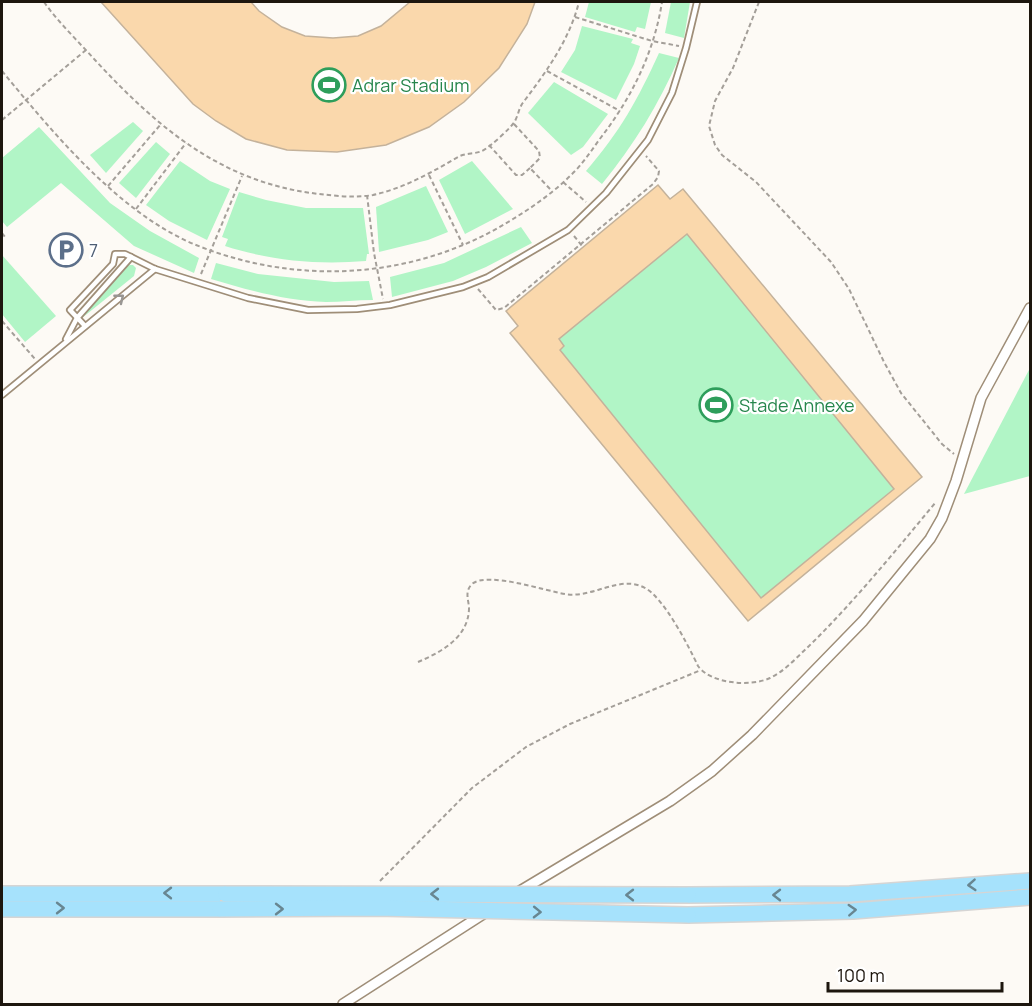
<svg xmlns="http://www.w3.org/2000/svg" width="1032" height="1006" viewBox="0 0 1032 1006" font-family="Manrope,sans-serif">
<style>
.green{fill:#b1f5c6}
.building{fill:#fad8ac;stroke:#c4b29b;stroke-width:1.5;fill-rule:evenodd}
.lines{fill:none;stroke-linecap:round;stroke-linejoin:round}
.service-casing{stroke:#9f8e78;stroke-width:8}
.minor-casing{stroke:#9f8e78;stroke-width:12}
.trunk-casing{stroke:#d6d5d4;stroke-width:18}
.path{stroke:#a49f99;stroke-width:2;stroke-dasharray:4.5 3;stroke-linecap:butt}
.service{stroke:#fff;stroke-width:4.5}
.minor{stroke:#fff;stroke-width:9}
.trunk{stroke:#a6e2fc;stroke-width:15}
.trunk-bridge-casing{stroke:#d6d5d4;stroke-width:18;stroke-linecap:butt}
.trunk-bridge{stroke:#a6e2fc;stroke-width:15}
.oneway{stroke:#999693}
.oneway2{stroke:#688691}
.labels{text-anchor:middle;dominant-baseline:central;stroke-width:4.5;stroke-linejoin:round;paint-order:stroke}
.leisure-label{font-size:18px;fill:#27864d;stroke:#fff;text-anchor:start}
.service-label{font-size:18px;fill:#4e5e75;stroke:#fff;text-anchor:start}
</style>
<rect width="100%" height="100%" fill="#fdfaf5"/>
<!-- green -->
<g class="green">
<polygon points="589,2 651,2 645,29 637,27 635,32 585,17"/>
<polygon points="671,2 690,2 684,38 665,33"/>
<polygon points="582,26 633,39 631,43 640,46 634,64 616,100 561,72 575,50"/>
<path d="M659 53 679 58C659 104 634 145 602 184L586 171C620 132 638 99 659 53Z"/>
<polygon points="554,82 608,114 583,147 571,155 528,113"/>
<polygon points="133,122 143,131 106,173 90,155"/>
<polygon points="39,127 110,203 150,231 199,258 194,273 134,246 61,183 7,227 2,221 2,158"/>
<polygon points="156,142 170,154 136,198 119,183"/>
<polygon points="180,161 210,181 230,189 207,240 169,221 146,205"/>
<polygon points="472,161 513,209 465,234 439,180"/>
<polygon points="658,185 670,199 683,189 922,477 748,621 510,333 518,326 506,311"/>
<polygon points="426,186 448,232 428,240 379,252 376,207"/>
<path d="M239 192 266 200 306 208H363L369 254H367L366 261C318 265 272 261 225 246L228 239 222 237Z"/>
<polygon points="521,227 532,243 486,267 453,281 392,297 390,277 444,263"/>
<polygon points="2,255 56,316 25,342 2,314"/>
<path d="M216 263 258 274 334 282 369 281 373 300C357 300 341 302 326 302 286 301 248 290 211 279Z"/>
<polygon points="130,265 133,265 136,268 134,276 82,318 126,266"/>
<polygon points="1030,368 1030,476 964,494"/>
</g>
<!-- building -->
<g class="building">
<polygon points="101,2 251,2 259,11 282,27 305,36 333,38 358,36 381,26 410,2 535,2 527,24 499,68 464,102 429,127 386,145 337,152 287,150 246,139 216,121 193,104"/>
<path d="M658 185 670 199 683 189 922 477 748 621 510 333 518 326 506 311ZM687 234 894 489 761 598 560 350 564 346 559 339Z"/>
</g>
<g class="lines">
<!-- service casing -->
<g class="service-casing">
<g id="service">
<polyline points="85,326 70,310 113,264 115,254 125,254 155,269 248,298 308,310 357,309 390,305 463,287 488,277 568,230 606,193 648,140 672,93 686,48 697,2"/>
<polyline points="66,339 77,318 131,257"/>
<polyline points="2,395 155,269"/>
</g>
</g>
<!-- minor casing -->
<g class="minor-casing">
<g id="minor">
<polyline points="515,894 670,801 712,771 752,735 863,621 930,539 942,518 956,481 981,398 1030,308"/>
<polyline points="343,1004 488,911"/>
</g>
</g>
<!-- trunk casing -->
<g class="trunk-casing">
<g id="trunk">
<polyline points="2,894 226,894"/>
<polyline points="688,895 850,894 1030,881"/>
<polyline points="2,909 220,909"/>
<polyline points="688,915 853,911 1030,897"/>
</g>
</g>
<!-- path -->
<g class="path">
<path d="M44 2C58 22 78 41 95 60 158 128 222 183 319 194 336 196 356 198 373 195 405 188 432 172 460 156 467 153 475 154 482 151 489 148 512 127 515 121 518 115 519 109 522 104 546 72 569 41 579 2"/>
<polyline points="759,2 733,68 715,101 709,126 715,145 722,155 756,182 831,262 849,289 884,362 901,393 942,444 954,454"/>
<polyline points="575,17 652,41 679,46"/>
<path d="M2 71C53 133 120 214 196 245 300 287 418 279 513 219 536 205 558 189 577 169 585 160 592 150 599 140 631 99 654 53 662 2"/>
<polyline points="547,71 620,111"/>
<polyline points="2,120 86,50"/>
<polyline points="514,124 539,151 540,158 530,168 552,191"/>
<polyline points="489,145 516,175 522,175 530,168"/>
<polyline points="429,175 463,245"/>
<polyline points="563,182 586,202"/>
<polyline points="108,186 161,124"/>
<polyline points="367,195 374,253 383,299"/>
<polyline points="136,209 186,143"/>
<polyline points="2,233 5,237"/>
<polyline points="574,236 583,247"/>
<polyline points="201,274 242,176"/>
<polyline points="478,289 496,310 504,308 653,184 658,177 659,171 646,156"/>
<polyline points="2,321 35,359"/>
<path d="M418 662C441 652 468 638 469 609 469 600 464 592 472 584 487 571 546 591 565 594 592 599 620 574 645 588 664 598 688 645 698 666 711 684 751 687 770 678 785 671 797 657 809 646 855 601 895 551 936 502"/>
<polyline points="380,881 472,788 526,747 570,724 701,670"/>
</g>
<!-- service -->
<use href="#service" class="service"/>
<!-- minor -->
<use href="#minor" class="minor"/>
<!-- trunk -->
<use href="#trunk" class="trunk"/>
<!-- trunk-bridge casing -->
<g class="trunk-bridge-casing">
<g id="trunk-bridge">
<polyline points="226,894 688,895"/>
<polyline points="220,909 377,908 688,915"/>
</g>
</g>
<!-- trunk-bridge -->
<use href="#trunk-bridge" class="trunk-bridge"/>
</g>
<!-- one-way arrows -->
<defs><path id="oneway-chevron" d="M-2-3.5L2.5 0L-2 3.5" fill="none" stroke-width="1.6" stroke-linecap="round" stroke-linejoin="round" transform="scale(1.5)"/></defs>
<use class="oneway" href="#oneway-chevron" transform="translate(120 298) rotate(-39)"/>
<g class="oneway2">
<use href="#oneway-chevron" transform="translate(972 885) rotate(176)"/>
<use href="#oneway-chevron" transform="translate(168 893) rotate(-180)"/>
<use href="#oneway-chevron" transform="translate(435 894) rotate(-180)"/>
<use href="#oneway-chevron" transform="translate(630 895) rotate(-180)"/>
<use href="#oneway-chevron" transform="translate(777 895) rotate(180)"/>
<use href="#oneway-chevron" transform="translate(60 908)"/>
<use href="#oneway-chevron" transform="translate(279 909)"/>
<use href="#oneway-chevron" transform="translate(852 910) rotate(-3)"/>
<use href="#oneway-chevron" transform="translate(537 912) rotate(1)"/>
</g>
<!-- icons -->
<defs>
<g id="stadium-ring" transform="scale(1.725)"><circle r="9.5" fill="#fff" stroke="#2e9e5b" stroke-width="1.5"/><path d="M0-5a6.5 5 0 1 0 0 10a6.5 5 0 1 0 0-10ZM-3.5-1.8h7v3.6h-7Z" fill="#2e9e5b"/></g>
<g id="parking-ring" transform="scale(1.725)"><circle r="9.5" fill="#fff" stroke="#5c6f8a" stroke-width="1.5"/><path d="M-3.5-5.5H1a3.5 3.5 0 0 1 0 7H-1V5.5H-3.5ZM-1-3.4V-.6H.8a1.4 1.4 0 0 0 0-2.8Z" fill="#5c6f8a"/></g>
</defs>
<g fill-rule="evenodd">
<use href="#stadium-ring" x="329" y="85"/>
<use href="#parking-ring" x="66" y="250"/>
<use href="#stadium-ring" x="716" y="405"/>
</g>
<g class="labels">
<!-- leisure labels -->
<g class="leisure-label">
<text x="352" y="85">Adrar Stadium</text>
<text x="739" y="405">Stade Annexe</text>
</g>
<!-- service labels -->
<g class="service-label">
<text x="89" y="250">7</text>
</g>
</g>
<!-- border -->
<rect width="1032" height="1006" fill="none" stroke="#1d160e" stroke-width="6"/>
<!-- scale -->
<path d="M828 982v9h174v-9" fill="none" stroke="#1d160e" stroke-width="3"/>
<text x="837" y="982" font-size="18" fill="#1d160e" stroke="#ffffff" stroke-width="4.5" paint-order="stroke">100 m</text>
</svg>
